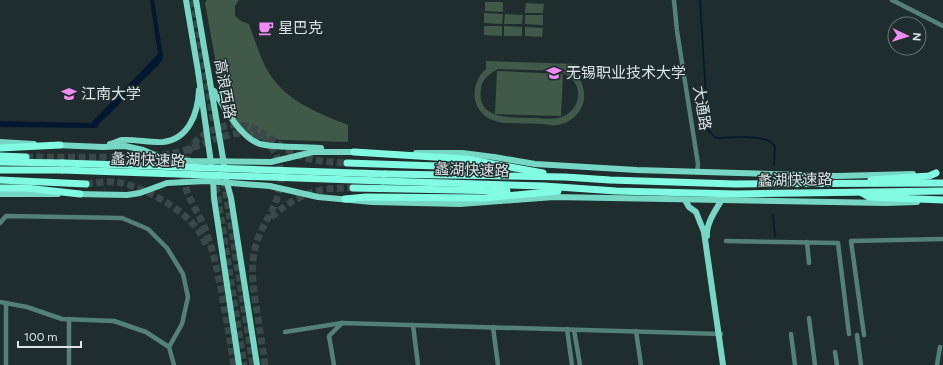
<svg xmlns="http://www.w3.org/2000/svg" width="943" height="365" viewBox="0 0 943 365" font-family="Figtree,'Noto Sans SC',sans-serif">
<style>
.green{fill:#405948;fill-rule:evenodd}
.water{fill:#031830}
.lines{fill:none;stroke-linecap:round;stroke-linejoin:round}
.stream{stroke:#031830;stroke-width:1.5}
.highway-tunnel{stroke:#3b4849;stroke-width:7;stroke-dasharray:7 3.5;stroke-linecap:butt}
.minor{stroke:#548177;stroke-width:4.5}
.major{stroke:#76d8c4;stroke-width:6}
.highway{stroke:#82fbe3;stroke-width:7}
.highway-bridge{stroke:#82fbe3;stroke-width:7}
.labels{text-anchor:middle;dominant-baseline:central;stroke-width:3;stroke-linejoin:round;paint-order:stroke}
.poi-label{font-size:15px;fill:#dbe4e4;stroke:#1f2d2e;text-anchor:start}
.street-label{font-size:15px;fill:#dbe4e4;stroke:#1f2d2e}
</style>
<rect width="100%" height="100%" fill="#1f2d2e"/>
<!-- green -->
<g class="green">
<path d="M207 0H239L235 6V16L241 21 249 24C254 38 259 53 265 66 282 100 316 112 348 125V142L255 139 244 130 236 121 228 108 221 91 205 3Z"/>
<polygon points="485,2 503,2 503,12 485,11"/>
<polygon points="526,3 544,4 543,13 525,13"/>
<polygon points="484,13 503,14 502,24 484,23"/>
<polygon points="505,14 523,15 522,24 504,24"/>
<polygon points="525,15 543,15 543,25 525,24"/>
<polygon points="484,26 502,26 502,36 484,35"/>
<polygon points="504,26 522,27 522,36 504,36"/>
<polygon points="525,27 543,28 542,37 525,36"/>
<path d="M486 61 577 64V72H574C582 80 585 89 584 100 582 111 573 121 562 124 556 126 549 125 544 124 530 124 517 123 503 123 495 121 486 119 481 112 470 99 474 79 486 69ZM498 69 559 71C570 76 579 83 578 95 578 103 573 111 566 115 557 121 543 118 533 118 513 117 476 121 481 89 482 79 489 74 498 69Z"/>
<polygon points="497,71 563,74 561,116 495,114"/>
</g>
<!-- water -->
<polygon class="water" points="150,0 154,0 163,56 162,61 99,124 97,128 0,127 0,121 91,123 158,54"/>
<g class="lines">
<!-- stream -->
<g class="stream">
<path d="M700 0 708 130 716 138C731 138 765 133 775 146L774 165"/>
<polyline points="773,215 775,237"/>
</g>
<!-- highway-tunnel -->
<g class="highway-tunnel">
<polyline points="193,0 214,124"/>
<path d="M26 157C63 157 101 158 138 156 153 155 168 155 183 151 203 145 232 129 252 134 275 140 284 166 280 187 276 210 261 225 256 245 249 269 254 293 258 317 260 333 263 349 265 365"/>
<polyline points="224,181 253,365"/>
<path d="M86 184C96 183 108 181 117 182 146 187 197 215 206 245"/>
<polyline points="216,186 244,365"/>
<path d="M271 217C299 194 316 187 353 188"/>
<path d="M234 365C228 330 223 295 215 261 212 250 209 239 205 229 200 215 190 202 186 188 181 169 185 148 201 137 213 128 227 124 241 125 260 127 271 140 286 149 304 161 326 162 347 163"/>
</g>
<!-- minor -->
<g class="minor">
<polyline points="674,0 677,31 698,164 697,172"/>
<polyline points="892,0 943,26"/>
<polyline points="0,223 6,216 122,218 148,229 167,248 183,274 188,297 182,324 169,347"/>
<polyline points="726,241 838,243 849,334"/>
<polyline points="807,242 809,263"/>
<polyline points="0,302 27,307 62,319 114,321 146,332 169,347 174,365"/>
<polyline points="6,303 6,365"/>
<polyline points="809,318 815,365"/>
<polyline points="413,325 418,365"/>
<polyline points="493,327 498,365"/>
<polyline points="567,329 572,365"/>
<polyline points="574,330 580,365"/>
<polyline points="636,331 641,365"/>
<polyline points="285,332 342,323 721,334"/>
<polyline points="791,334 795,365"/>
<polyline points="857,335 861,365"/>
<polyline points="864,335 851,241 943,239"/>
<polyline points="835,352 837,365"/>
<polyline points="69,365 69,319"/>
<polyline points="334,365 329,336 342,323"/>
<polyline points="937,365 940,347"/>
</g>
<!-- major -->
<g class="major">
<polyline points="186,0 198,71 211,163"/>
<polyline points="196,0 224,164"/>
<path d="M214 91C225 108 243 143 265 145 284 148 302 146 321 148"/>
<polyline points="0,142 34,144"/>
<path d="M110 144C114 143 118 141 122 140 136 139 150 143 163 142 189 139 198 113 199 90"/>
<polyline points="55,145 103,147 125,146 143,150 160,157 172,160 191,161 271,162 313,152 359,152"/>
<polyline points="416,153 462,153 494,157 535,164 637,170 837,176 913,174"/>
<polyline points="213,179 214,198 239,365"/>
<polyline points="226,179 231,198 257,365"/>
<polyline points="0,194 58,194"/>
<polyline points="77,194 127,195 140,193 167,183 206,181 270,186 318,197 372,202 460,204 554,197 886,203 917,202"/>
<polyline points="685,200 689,207 696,212 704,232 723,365"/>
<path d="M707 236C706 224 715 211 721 201"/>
</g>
<!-- highway -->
<g class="highway">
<polyline points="0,148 60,145"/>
<polyline points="354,152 466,159 543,173"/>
<polyline points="0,156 26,157"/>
<polyline points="0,162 63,163"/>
<polyline points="347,163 499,168"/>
<polyline points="0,170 62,170"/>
<polyline points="385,174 565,177 610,180 735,184 943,183"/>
<polyline points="0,180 86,184"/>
<polyline points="871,180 929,176 936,173"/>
<polyline points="383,181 544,186 616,191 736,194 943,191"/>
<polyline points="0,188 26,188 80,194"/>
<polyline points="353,188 507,191"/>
<polyline points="862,193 869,197 943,200"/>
<polyline points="345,199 366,197 485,198 558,191"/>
</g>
<!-- highway-bridge -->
<g class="highway-bridge">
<polyline points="63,163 385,174"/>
<polyline points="62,170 383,181"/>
</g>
</g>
<!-- icons -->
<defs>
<g id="cafe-bare" transform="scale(1.2)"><path d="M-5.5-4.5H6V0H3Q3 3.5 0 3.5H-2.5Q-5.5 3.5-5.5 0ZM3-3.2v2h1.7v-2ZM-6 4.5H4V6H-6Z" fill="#f28af3" stroke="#1f2d2e" stroke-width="2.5" paint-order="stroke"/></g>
<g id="university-bare" transform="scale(1.2)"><path d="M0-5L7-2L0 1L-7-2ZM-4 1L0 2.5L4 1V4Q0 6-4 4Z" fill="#f28af3" stroke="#1f2d2e" stroke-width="2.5" paint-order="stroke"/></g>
</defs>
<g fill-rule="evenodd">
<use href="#cafe-bare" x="266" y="28"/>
<use href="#university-bare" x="554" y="73"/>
<use href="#university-bare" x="69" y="94"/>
</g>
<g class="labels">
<!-- poi labels -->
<g class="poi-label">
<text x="278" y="28">星巴克</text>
<text x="566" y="73">无锡职业技术大学</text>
<text x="81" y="94">江南大学</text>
</g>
<!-- street labels -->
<g class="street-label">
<text transform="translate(225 89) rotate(80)">高浪西路</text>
<text transform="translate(702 108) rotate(81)">大通路</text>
<text transform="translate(148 160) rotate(2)">蠡湖快速路</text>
<text transform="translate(472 170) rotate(2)">蠡湖快速路</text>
<text transform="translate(795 180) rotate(-1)">蠡湖快速路</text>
</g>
</g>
<!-- north arrow -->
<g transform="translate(907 36) rotate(94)"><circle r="19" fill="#1f2d2e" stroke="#6a7677"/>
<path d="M0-3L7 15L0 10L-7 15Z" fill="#f28af3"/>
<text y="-6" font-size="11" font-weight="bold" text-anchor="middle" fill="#dbe4e4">N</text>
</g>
<!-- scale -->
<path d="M18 341v6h63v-6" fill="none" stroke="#dbe4e4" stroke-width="2"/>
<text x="24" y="341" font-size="12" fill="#dbe4e4" stroke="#1f2d2e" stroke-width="3" paint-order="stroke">100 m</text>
</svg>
